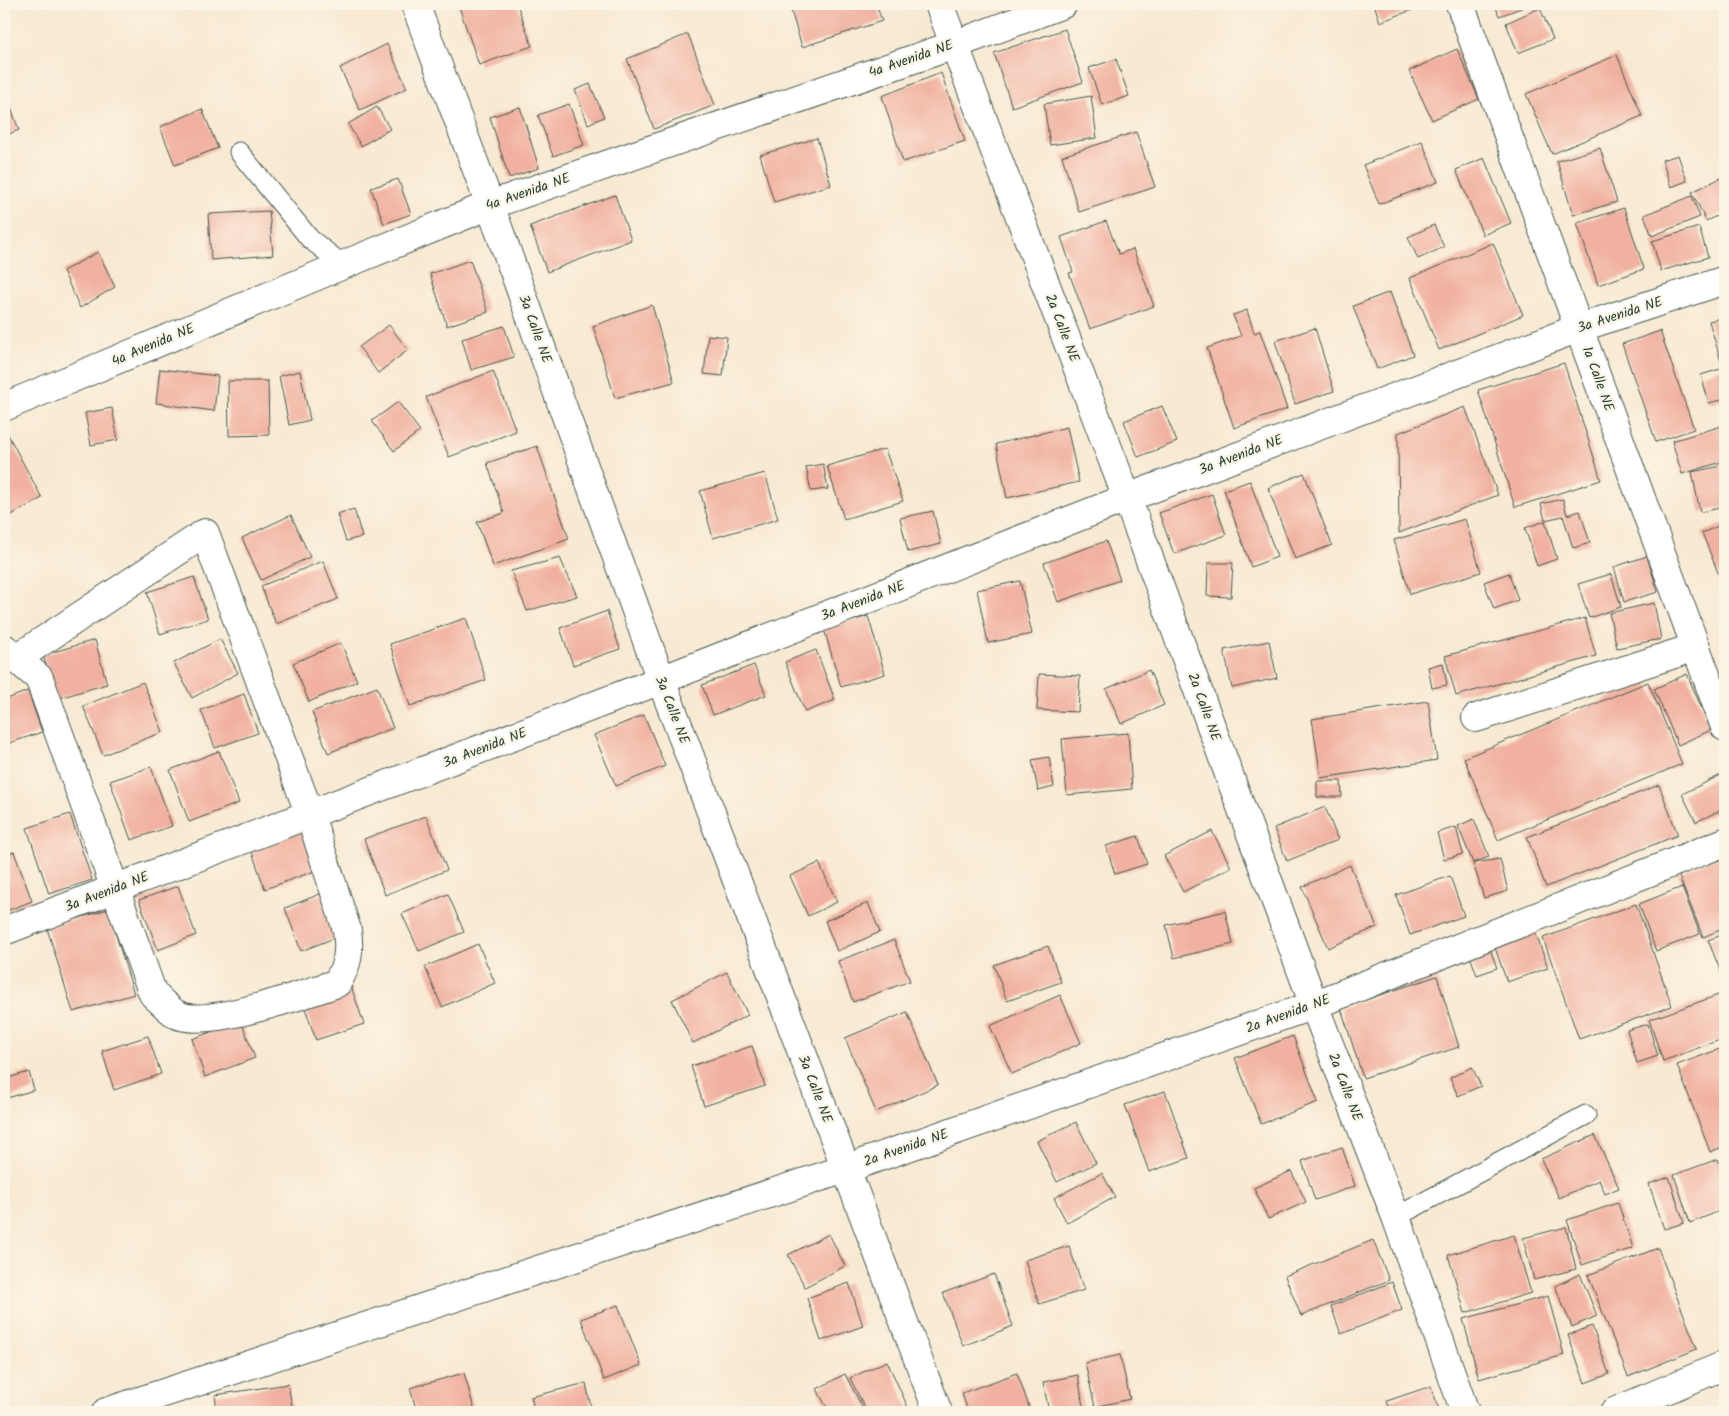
<svg xmlns="http://www.w3.org/2000/svg" width="1729" height="1416" viewBox="0 0 1729 1416" font-family="Kalam,sans-serif">
<style>
.building{fill:#f1b1a0}
.lines{fill:none;stroke-linecap:round;stroke-linejoin:round}
.service-casing{stroke:#40574c;stroke-width:21}
.minor-casing{stroke:#40574c;stroke-width:30}
.service{stroke:#fff;stroke-width:19}
.minor{stroke:#fff;stroke-width:28}
.labels{text-anchor:middle;dominant-baseline:central;stroke-width:4.5;stroke-linejoin:round;paint-order:stroke}
.street-label{font-size:14px;fill:#1f3d34;stroke:#fcf5e5}
</style>
<rect width="100%" height="100%" fill="#fcf5e5"/>
<filter id="ink" filterUnits="userSpaceOnUse"><feTurbulence type="fractalNoise" baseFrequency=".02" numOctaves="2"/><feDisplacementMap in="SourceGraphic" scale="10" xChannelSelector="R" yChannelSelector="G"/><feConvolveMatrix kernelMatrix="1 2 1 2 8 2 1 2 1" color-interpolation-filters="sRGB"/></filter>
<filter id="wash" filterUnits="userSpaceOnUse"><feTurbulence type="fractalNoise" baseFrequency=".0096" numOctaves="4" result="noise"/><feDisplacementMap in="SourceGraphic" scale="20" xChannelSelector="R" yChannelSelector="G"/><feGaussianBlur stdDeviation="1.12" result="paint"/><feColorMatrix in="noise" values="0 0 0 0 0 0 0 0 0 0 0 0 0 0 0 0 0 1.4 0 .05"/><feComposite in="paint" operator="in"/></filter>
<g filter="url(#wash)">
<rect width="100%" height="100%" fill="#f8e9d2"/>
<g id="blocks">
<!-- building -->
<g class="building">
<polygon points="458,4 517,4 532,46 479,65"/>
<polygon points="789,4 876,4 882,21 802,47"/>
<polygon points="1374,4 1428,4 1380,22"/>
<polygon points="1495,4 1523,4 1524,7 1499,16"/>
<polygon points="1540,8 1553,39 1518,53 1506,23"/>
<polygon points="1065,29 1083,82 1012,107 994,53"/>
<polygon points="688,34 715,105 654,129 627,59"/>
<polygon points="387,44 407,88 360,110 340,68"/>
<polygon points="1457,49 1479,99 1432,120 1409,71"/>
<polygon points="1617,55 1642,116 1552,154 1526,94"/>
<polygon points="1116,59 1129,96 1102,105 1089,68"/>
<polygon points="941,73 965,141 903,162 882,96"/>
<polygon points="590,84 604,117 588,124 575,90"/>
<polygon points="4,89 19,130 4,136"/>
<polygon points="1091,96 1097,138 1050,145 1044,104"/>
<polygon points="569,104 584,145 553,156 538,115"/>
<polygon points="377,107 390,129 361,146 348,124"/>
<polygon points="520,107 539,168 509,178 490,117"/>
<polygon points="202,109 218,148 175,165 160,127"/>
<polygon points="1136,132 1155,187 1079,212 1062,156"/>
<polygon points="817,138 831,185 774,202 760,155"/>
<polygon points="1422,141 1438,182 1379,204 1363,165"/>
<polygon points="1600,148 1617,202 1573,215 1557,161"/>
<polygon points="1678,155 1687,181 1671,187 1662,160"/>
<polygon points="1484,158 1511,223 1483,235 1456,170"/>
<polygon points="1723,177 1725,182 1725,212 1706,221 1692,192"/>
<polygon points="398,179 411,214 384,224 371,188"/>
<polygon points="615,195 631,240 547,272 530,226"/>
<polygon points="1692,196 1700,217 1652,236 1644,215"/>
<polygon points="1624,208 1644,269 1598,285 1577,223"/>
<polygon points="269,211 273,255 211,260 208,214"/>
<polygon points="1106,221 1119,254 1133,249 1154,306 1090,329 1069,273 1073,272 1061,237"/>
<polygon points="1434,225 1444,247 1418,259 1408,237"/>
<polygon points="1699,227 1708,257 1661,271 1652,241"/>
<polygon points="1493,243 1523,315 1439,350 1410,278"/>
<polygon points="98,252 115,287 80,308 63,271"/>
<polygon points="470,260 488,312 447,326 430,274"/>
<polygon points="1390,292 1413,355 1377,369 1353,306"/>
<polygon points="652,305 674,382 615,398 593,326"/>
<polygon points="1247,310 1254,333 1260,331 1287,409 1234,428 1207,348 1241,336 1233,315"/>
<polygon points="1725,317 1725,399 1709,403 1701,375 1723,368 1709,321"/>
<polygon points="389,325 408,350 378,373 359,347"/>
<polygon points="504,326 514,357 471,370 462,339"/>
<polygon points="1315,328 1334,391 1295,404 1275,341"/>
<polygon points="1660,331 1694,429 1656,442 1622,344"/>
<polygon points="708,335 727,337 723,376 704,374"/>
<polygon points="1564,363 1601,480 1515,507 1478,390"/>
<polygon points="160,369 218,376 214,411 156,403"/>
<polygon points="300,371 310,420 289,425 279,376"/>
<polygon points="493,371 516,431 449,457 426,397"/>
<polygon points="228,381 268,381 269,435 229,436"/>
<polygon points="398,402 420,431 394,451 372,421"/>
<polygon points="1162,406 1177,442 1138,457 1124,421"/>
<polygon points="1465,407 1498,495 1399,533 1398,433"/>
<polygon points="112,408 118,440 91,445 85,413"/>
<polygon points="1725,425 1725,461 1682,474 1672,441"/>
<polygon points="1067,427 1079,482 1007,498 996,444"/>
<polygon points="7,433 42,498 4,519 4,435"/>
<polygon points="537,446 569,539 493,566 477,522 504,513 487,463"/>
<polygon points="885,449 903,501 844,519 827,466"/>
<polygon points="823,464 828,489 811,491 806,467"/>
<polygon points="1721,466 1725,486 1725,507 1700,512 1692,472"/>
<polygon points="765,473 778,519 713,538 700,491"/>
<polygon points="1304,473 1332,545 1295,559 1268,488"/>
<polygon points="1250,481 1277,557 1251,567 1224,490"/>
<polygon points="1212,494 1226,535 1174,554 1159,513"/>
<polygon points="1563,499 1567,515 1580,511 1590,543 1573,548 1563,516 1545,520 1541,504"/>
<polygon points="354,509 362,537 346,541 337,514"/>
<polygon points="933,511 941,544 908,552 900,518"/>
<polygon points="291,515 310,557 261,580 242,538"/>
<polygon points="1465,519 1481,572 1410,594 1394,540"/>
<polygon points="1545,521 1557,559 1537,566 1525,528"/>
<polygon points="1725,523 1725,590 1702,533"/>
<polygon points="1106,541 1120,580 1058,602 1044,563"/>
<polygon points="1647,556 1658,592 1624,602 1614,567"/>
<polygon points="560,558 577,596 527,611 511,571"/>
<polygon points="323,561 338,599 276,624 261,586"/>
<polygon points="1208,563 1233,563 1231,597 1207,596"/>
<polygon points="1509,573 1518,600 1494,609 1484,582"/>
<polygon points="1611,574 1621,607 1589,618 1578,584"/>
<polygon points="194,577 208,619 160,634 147,592"/>
<polygon points="1020,581 1032,634 988,643 977,590"/>
<polygon points="1654,603 1661,639 1617,648 1609,613"/>
<polygon points="607,611 620,649 573,665 560,628"/>
<polygon points="868,616 885,674 841,687 824,629"/>
<polygon points="466,618 486,680 410,706 390,644"/>
<polygon points="1585,618 1596,656 1456,696 1445,656"/>
<polygon points="220,639 238,673 192,698 174,663"/>
<polygon points="95,640 107,684 56,699 43,655"/>
<polygon points="1269,641 1277,678 1232,688 1224,650"/>
<polygon points="341,643 357,681 309,702 293,663"/>
<polygon points="816,650 835,700 805,712 785,662"/>
<polygon points="1443,663 1447,685 1432,688 1428,667"/>
<polygon points="754,665 766,695 713,715 702,685"/>
<polygon points="1149,670 1164,705 1121,724 1106,689"/>
<polygon points="1039,674 1080,676 1078,712 1037,710"/>
<polygon points="1687,674 1711,730 1678,745 1654,689"/>
<polygon points="143,682 163,732 103,755 83,706"/>
<polygon points="1648,682 1682,764 1498,840 1464,758"/>
<polygon points="377,687 393,728 328,753 312,712"/>
<polygon points="28,691 42,732 4,745 4,700"/>
<polygon points="244,694 258,733 215,748 201,710"/>
<polygon points="1428,701 1437,760 1321,778 1312,719"/>
<polygon points="644,715 665,766 616,786 594,735"/>
<polygon points="1128,733 1132,789 1067,795 1062,739"/>
<polygon points="219,751 239,803 189,822 170,770"/>
<polygon points="1049,757 1054,787 1038,791 1032,760"/>
<polygon points="151,767 172,826 131,840 110,781"/>
<polygon points="1725,773 1725,808 1696,822 1682,794"/>
<polygon points="1317,781 1341,781 1342,797 1317,797"/>
<polygon points="1659,785 1678,835 1546,887 1527,837"/>
<polygon points="1325,807 1338,840 1287,861 1274,828"/>
<polygon points="70,814 92,880 49,894 27,828"/>
<polygon points="426,816 447,870 385,895 364,839"/>
<polygon points="1474,819 1489,857 1473,863 1458,826"/>
<polygon points="307,821 323,868 265,889 248,841"/>
<polygon points="1456,827 1463,854 1444,859 1437,833"/>
<polygon points="1212,831 1231,867 1183,892 1164,856"/>
<polygon points="1138,836 1147,864 1115,874 1106,846"/>
<polygon points="14,852 32,901 4,912 4,855"/>
<polygon points="1725,854 1725,928 1703,937 1678,874"/>
<polygon points="1500,859 1508,891 1484,898 1473,863"/>
<polygon points="819,863 837,902 808,916 790,876"/>
<polygon points="1350,865 1377,927 1328,948 1302,887"/>
<polygon points="1450,876 1464,916 1410,935 1396,895"/>
<polygon points="178,886 196,935 158,950 139,900"/>
<polygon points="1682,887 1700,934 1656,951 1639,904"/>
<polygon points="330,890 347,933 301,951 285,908"/>
<polygon points="448,894 464,932 419,951 402,914"/>
<polygon points="868,903 880,932 837,951 825,921"/>
<polygon points="1636,904 1672,1006 1579,1039 1543,938"/>
<polygon points="108,909 134,994 73,1012 47,928"/>
<polygon points="1225,911 1233,944 1174,958 1166,925"/>
<polygon points="1535,931 1548,968 1507,982 1494,945"/>
<polygon points="1725,934 1725,980 1724,980 1708,940"/>
<polygon points="894,940 910,981 853,1002 838,961"/>
<polygon points="478,944 495,983 442,1007 425,967"/>
<polygon points="1048,946 1061,982 1007,1001 994,965"/>
<polygon points="1490,949 1497,968 1477,975 1470,956"/>
<polygon points="727,972 748,1015 693,1043 672,1000"/>
<polygon points="1437,976 1459,1047 1363,1078 1341,1008"/>
<polygon points="351,986 364,1024 316,1040 303,1002"/>
<polygon points="1721,994 1725,1007 1725,1038 1663,1061 1649,1020"/>
<polygon points="1060,995 1081,1043 1012,1074 990,1026"/>
<polygon points="907,1012 938,1085 876,1112 845,1038"/>
<polygon points="241,1021 255,1058 205,1077 192,1039"/>
<polygon points="1648,1024 1658,1056 1637,1063 1627,1030"/>
<polygon points="148,1036 161,1074 114,1090 102,1051"/>
<polygon points="1293,1036 1318,1102 1261,1124 1235,1058"/>
<polygon points="752,1046 765,1086 704,1106 691,1066"/>
<polygon points="1725,1047 1725,1146 1710,1152 1677,1065"/>
<polygon points="1472,1067 1481,1086 1458,1096 1450,1078"/>
<polygon points="29,1072 34,1090 4,1099 4,1079"/>
<polygon points="1165,1091 1189,1158 1149,1172 1125,1105"/>
<polygon points="1076,1122 1096,1163 1057,1182 1037,1141"/>
<polygon points="1595,1135 1619,1188 1605,1194 1599,1180 1559,1198 1541,1159"/>
<polygon points="1342,1147 1355,1186 1315,1200 1302,1161"/>
<polygon points="1718,1159 1725,1180 1725,1209 1690,1223 1674,1175"/>
<polygon points="1291,1171 1306,1202 1268,1219 1254,1188"/>
<polygon points="1102,1173 1115,1197 1067,1223 1054,1198"/>
<polygon points="1669,1177 1684,1223 1664,1229 1649,1184"/>
<polygon points="1618,1203 1633,1248 1582,1265 1567,1220"/>
<polygon points="1566,1227 1576,1269 1534,1280 1523,1238"/>
<polygon points="829,1234 845,1266 805,1287 788,1255"/>
<polygon points="1514,1235 1531,1293 1465,1313 1448,1255"/>
<polygon points="1373,1240 1389,1280 1301,1316 1285,1276"/>
<polygon points="1069,1246 1084,1290 1039,1304 1025,1260"/>
<polygon points="1658,1248 1697,1349 1628,1377 1588,1275"/>
<polygon points="994,1274 1013,1326 963,1346 943,1293"/>
<polygon points="1580,1274 1597,1316 1572,1327 1555,1286"/>
<polygon points="1392,1282 1402,1310 1341,1334 1331,1306"/>
<polygon points="849,1283 863,1326 821,1341 807,1298"/>
<polygon points="1548,1296 1564,1355 1479,1379 1463,1319"/>
<polygon points="618,1305 641,1365 604,1380 581,1319"/>
<polygon points="1592,1326 1609,1374 1585,1383 1568,1335"/>
<polygon points="1120,1355 1130,1399 1095,1407 1085,1363"/>
<polygon points="887,1361 910,1412 867,1412 850,1378"/>
<polygon points="464,1373 475,1412 417,1412 410,1388"/>
<polygon points="1017,1373 1031,1412 968,1412 962,1393"/>
<polygon points="845,1374 865,1412 829,1412 817,1389"/>
<polygon points="1078,1375 1084,1412 1049,1412 1043,1382"/>
<polygon points="586,1383 592,1412 535,1412 531,1397"/>
<polygon points="288,1384 293,1412 217,1412 215,1395"/>
<polygon points="1431,1386 1440,1412 1391,1412 1387,1401"/>
</g>
</g>
</g>
<g filter="url(#ink)">
<use href="#blocks" fill-opacity="0" stroke="#40574c" stroke-width="1"/>
<g class="lines">
<!-- service casing -->
<g class="service-casing">
<g id="service">
<polyline points="239,152 310,239 343,265"/>
<polyline points="1396,1217 1586,1115"/>
</g>
</g>
<!-- minor casing -->
<g class="minor-casing">
<g id="minor">
<polyline points="415,4 490,205 661,680 938,1412"/>
<polyline points="939,4 1127,498 1314,1005 1396,1217 1465,1412"/>
<polyline points="1460,4 1725,727"/>
<polyline points="4,407 343,265 490,205 954,45 1063,4"/>
<path d="M4 648 39 678 153 994C160 1000 168 1009 176 1014 203 1030 307 993 337 983 348 964 350 952 347 930L310 815 205 533 17 658"/>
<polyline points="1476,718 1696,647"/>
<polyline points="4,931 661,680 1127,498 1579,328 1725,280"/>
<polyline points="106,1412 845,1169 1314,1005 1725,842"/>
<polyline points="1614,1412 1725,1365"/>
</g>
</g>
<!-- service -->
<use href="#service" class="service"/>
<!-- minor -->
<use href="#minor" class="minor"/>
</g>
</g>
<g class="labels">
<!-- street labels -->
<g class="street-label">
<text transform="translate(911 59) rotate(-19)">4a Avenida NE</text>
<text transform="translate(528 192) rotate(-19)">4a Avenida NE</text>
<text transform="translate(1620 315) rotate(-18)">3a Avenida NE</text>
<text transform="translate(1062 328) rotate(69)">2a Calle NE</text>
<text transform="translate(535 329) rotate(70)">3a Calle NE</text>
<text transform="translate(153 345) rotate(-23)">4a Avenida NE</text>
<text transform="translate(1598 379) rotate(70)">1a Calle NE</text>
<text transform="translate(1241 455) rotate(-21)">3a Avenida NE</text>
<text transform="translate(863 601) rotate(-21)">3a Avenida NE</text>
<text transform="translate(1204 707) rotate(70)">2a Calle NE</text>
<text transform="translate(672 710) rotate(69)">3a Calle NE</text>
<text transform="translate(485 748) rotate(-21)">3a Avenida NE</text>
<text transform="translate(107 892) rotate(-21)">3a Avenida NE</text>
<text transform="translate(1288 1014) rotate(-20)">2a Avenida NE</text>
<text transform="translate(1345 1087) rotate(69)">2a Calle NE</text>
<text transform="translate(815 1089) rotate(69)">3a Calle NE</text>
<text transform="translate(906 1148) rotate(-19)">2a Avenida NE</text>
</g>
</g>
<!-- margin -->
<rect width="1729" height="1416" fill="none" stroke="#fcf5e5" stroke-width="20"/>
</svg>
